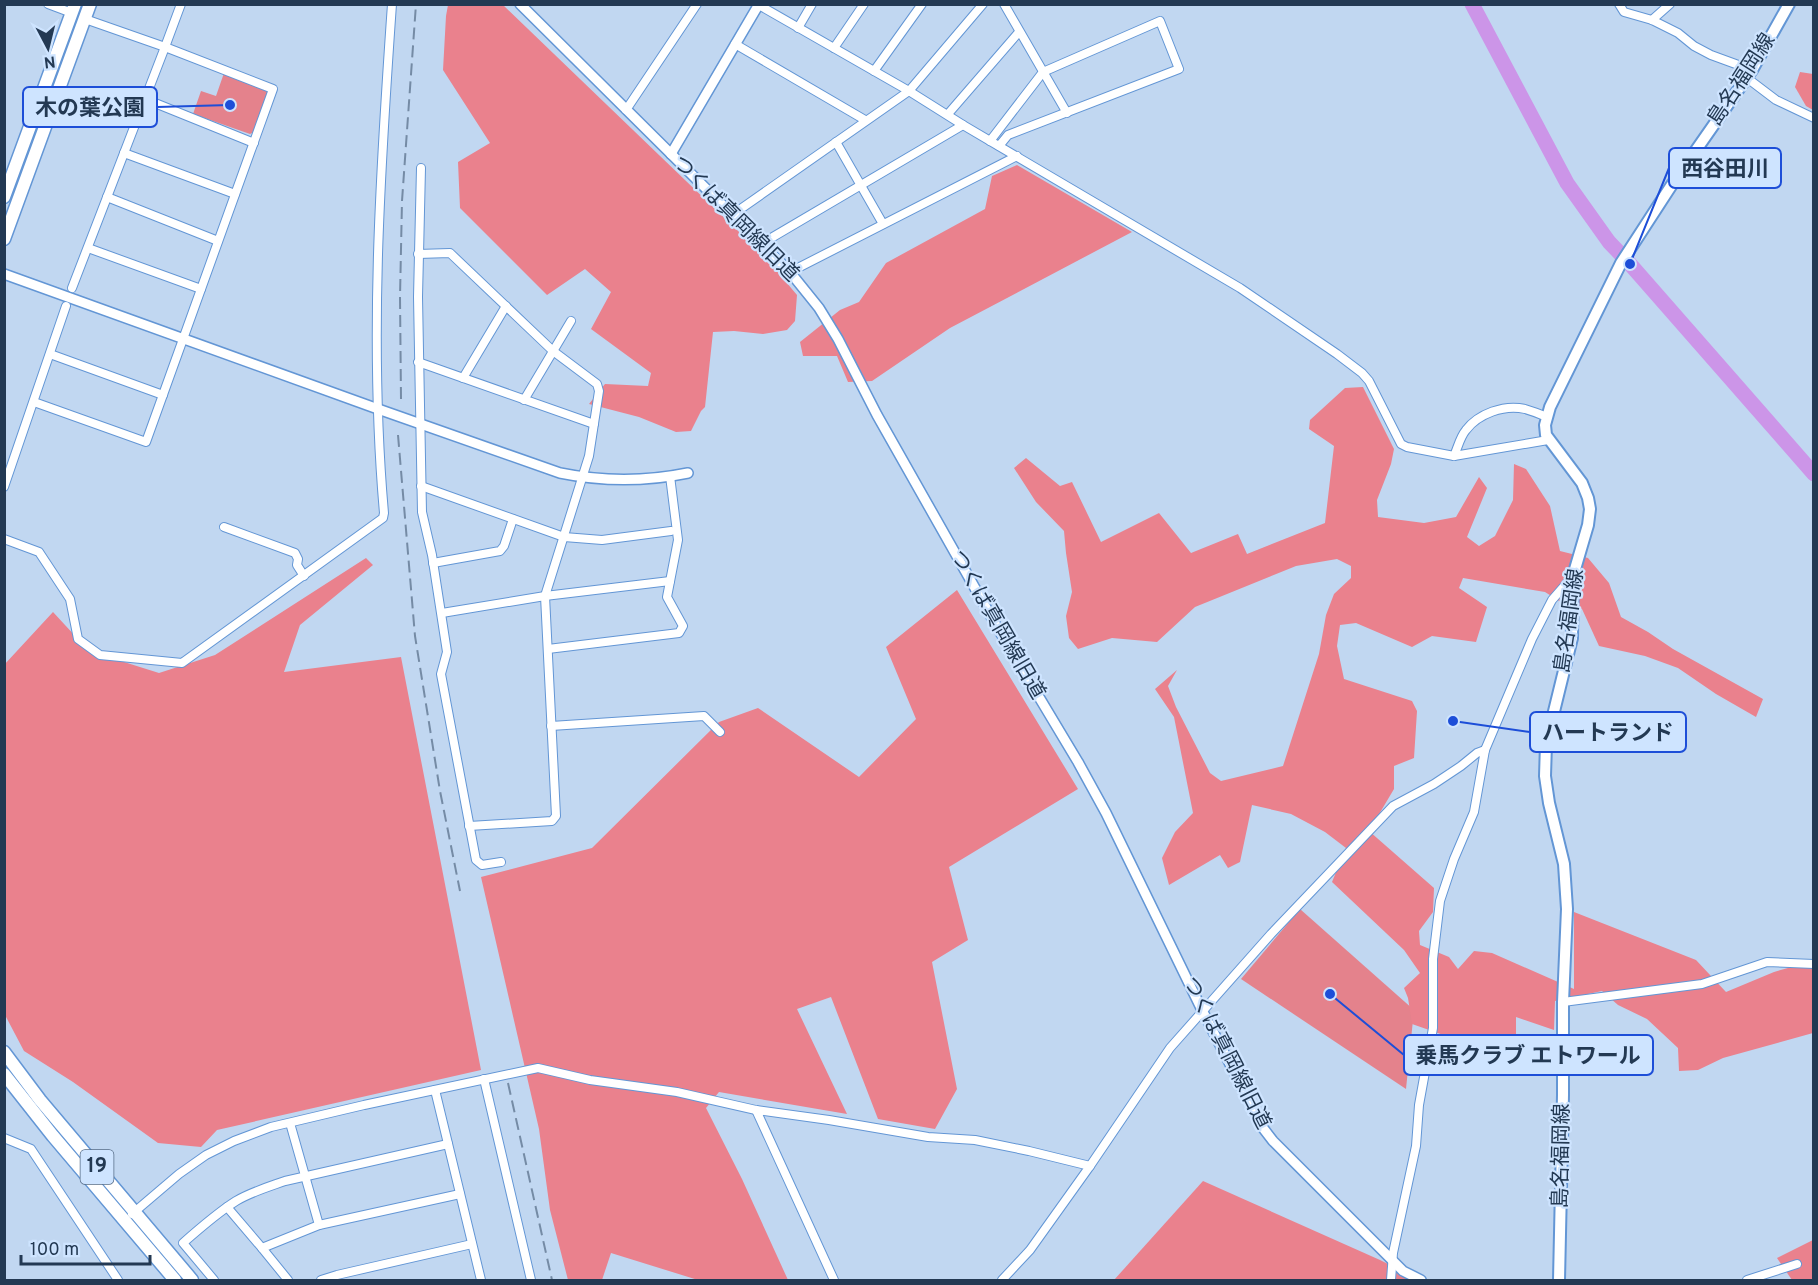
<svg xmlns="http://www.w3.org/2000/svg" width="1818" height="1285" viewBox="0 0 1818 1285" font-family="Overpass,'Noto Sans JP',sans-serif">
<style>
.green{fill:#e4828c}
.forest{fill:#ea818d}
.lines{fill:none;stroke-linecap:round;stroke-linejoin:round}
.river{stroke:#cc95e8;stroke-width:15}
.minor-casing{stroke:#6396d5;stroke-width:10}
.tertiary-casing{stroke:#6396d5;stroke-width:12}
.secondary-casing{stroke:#6396d5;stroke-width:14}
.primary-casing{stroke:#6396d5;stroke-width:15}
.minor{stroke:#fff;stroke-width:8}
.tertiary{stroke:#fff;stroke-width:9}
.secondary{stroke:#fff;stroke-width:10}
.primary{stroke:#fff;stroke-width:12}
.rail{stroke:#758ba5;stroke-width:2;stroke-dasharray:12 6;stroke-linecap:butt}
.labels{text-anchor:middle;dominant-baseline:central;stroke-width:4.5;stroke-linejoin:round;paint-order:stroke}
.shield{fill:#cee4ff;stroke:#566c87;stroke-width:1.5}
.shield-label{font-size:20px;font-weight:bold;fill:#233953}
.street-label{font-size:21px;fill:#233953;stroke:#cee4ff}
.leader{fill:none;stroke:#1d4ed8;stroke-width:2}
.callout-dot{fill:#1d4ed8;stroke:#cee4ff;stroke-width:2}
.callout{fill:#cee4ff;stroke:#1d4ed8;stroke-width:2}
.callout-label{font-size:22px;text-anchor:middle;font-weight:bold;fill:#233953}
</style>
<rect width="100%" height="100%" fill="#c1d7f1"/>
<!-- green -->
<g class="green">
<polygon points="224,73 267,89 269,93 254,132 250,134 193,114 201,91 216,96"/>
<polygon points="1300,909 1414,1010 1406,1089 1241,979"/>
</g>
<!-- forest -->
<g class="forest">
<polygon points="448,5 503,5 764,256 797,295 795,321 787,330 763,334 734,331 713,332 705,407 701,411 691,431 676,432 639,417 589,404 605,384 648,386 651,373 591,329 611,292 585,269 547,295 460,208 458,162 490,143 443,70 446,16"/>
<polygon points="1800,72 1813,74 1813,110 1806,106 1795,87"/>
<polygon points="1017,165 1132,232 950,328 872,381 848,382 837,356 803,356 800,342 840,310 859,302 886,263 985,209 992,176"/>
<polygon points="1363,387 1394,449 1391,464 1377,500 1378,517 1424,523 1456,517 1479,477 1487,488 1467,537 1479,546 1495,536 1513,500 1514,464 1526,469 1550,506 1560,551 1588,558 1609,583 1621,617 1648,632 1673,649 1763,699 1756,717 1716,694 1678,668 1645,656 1599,646 1582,609 1564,604 1545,592 1463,578 1459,588 1487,607 1476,642 1432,636 1412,647 1356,623 1340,625 1337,646 1344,679 1412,701 1417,711 1414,758 1394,766 1394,789 1369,831 1434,888 1433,912 1419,931 1420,945 1449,957 1458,969 1474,951 1492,953 1574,989 1574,912 1696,960 1726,992 1774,972 1813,961 1813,1033 1723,1058 1698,1070 1679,1071 1678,1048 1647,1019 1618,1005 1602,991 1555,1001 1554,1030 1516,1017 1516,1039 1522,1053 1506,1061 1497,1062 1452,1038 1412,1024 1408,998 1404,988 1420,973 1404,950 1332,882 1346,848 1325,832 1291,814 1252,805 1240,862 1228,868 1220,855 1169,885 1162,858 1175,832 1193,813 1174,717 1155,689 1177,670 1168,686 1176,707 1210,773 1221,781 1283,766 1319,654 1326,615 1334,594 1351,578 1351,566 1337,559 1296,566 1195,607 1157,642 1112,638 1078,649 1069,638 1066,616 1072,592 1066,553 1064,531 1036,502 1014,468 1026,458 1060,486 1072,482 1101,542 1159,513 1191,553 1238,534 1247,554 1325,523 1334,446 1309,429 1310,420 1345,388"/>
<polygon points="366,558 373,565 300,625 284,672 401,657 481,1070 217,1130 201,1147 158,1143 73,1082 24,1051 5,1015 4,665 53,612 89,651 159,673 215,655"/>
<polygon points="957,590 1078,789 949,867 968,940 932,962 957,1089 935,1129 878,1119 831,997 797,1009 847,1114 719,1092 706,1108 742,1179 788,1280 698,1280 611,1253 602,1280 568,1280 550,1210 539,1129 481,877 592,848 719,722 758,708 859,777 916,719 886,647"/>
<polygon points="1203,1181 1380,1260 1420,1280 1114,1280"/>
<polygon points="1813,1240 1813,1280 1792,1280 1777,1258"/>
</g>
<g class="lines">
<!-- river -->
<polyline class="river" points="1472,4 1567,183 1609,242 1630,264 1814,474"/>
<!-- minor casing -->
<g class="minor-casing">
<g id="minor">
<polyline points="48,4 72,13"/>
<polyline points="757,4 909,91 963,125 1240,288 1337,354 1362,373 1369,381 1401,444 1407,447 1454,456 1548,440"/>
<polyline points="1004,4 1067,113"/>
<polyline points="1619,4 1624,12 1652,20 1678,33 1694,46 1711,55 1752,70"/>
<polyline points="1652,20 1670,4"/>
<polyline points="798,28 812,4"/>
<polyline points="735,44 865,120"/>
<polyline points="834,48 864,4"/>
<polyline points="874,71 922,4"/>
<polyline points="1747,78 1776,100 1814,118"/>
<polyline points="145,99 254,143"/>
<polyline points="626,110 697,4"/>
<polyline points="948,114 1019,32"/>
<polyline points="990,141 1043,72 1160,21 1179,69 1008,135 999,146"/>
<polyline points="836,142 883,224"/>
<polyline points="124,153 235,194"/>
<polyline points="421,168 418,297 422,512 432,555 447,652 441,674 476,860 482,865 501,862"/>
<polyline points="107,197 218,241"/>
<polyline points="732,215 909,91 983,4"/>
<polyline points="761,244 963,125"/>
<polyline points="88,248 201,289"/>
<polyline points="418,254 450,253 553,351 597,384 599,391 589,456 545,596 556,816 552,821 469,826"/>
<polyline points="790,272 1017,156"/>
<polyline points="72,288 165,47 85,19"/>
<polyline points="50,354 163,395"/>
<polyline points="418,362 594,424"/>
<polyline points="463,378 506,306"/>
<polyline points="524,400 571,321"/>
<polyline points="34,402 146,442 273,89 165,47 181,4"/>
<path d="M1454 456C1458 447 1460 437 1466 430 1478 414 1504 404 1525 409 1532 411 1540 414 1547 417"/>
<polyline points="421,486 564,537 602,540 671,531"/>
<polyline points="4,487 66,306"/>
<polyline points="224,527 295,553 298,559 297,565 304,576"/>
<path d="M4 539 39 552 70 599 78 639 100 655 182 663 383 518 384 513C369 344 380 174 392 4"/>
<polyline points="433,563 500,551 504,546 513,519"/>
<polyline points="442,613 545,596 670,581"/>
<polyline points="548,649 679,633 683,626 667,597 678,540 670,476"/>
<polyline points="551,726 704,716 720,732"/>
<polyline points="1563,1002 1702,984 1767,962 1814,964"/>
<polyline points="484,1079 531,1280"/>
<polyline points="435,1090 481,1280"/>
<polyline points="756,1110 834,1280"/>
<polyline points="290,1123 319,1225"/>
<polyline points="4,1138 31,1149 118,1280"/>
<polyline points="227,1207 262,1248 288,1280"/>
<polyline points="132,1214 179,1174 206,1155 234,1141 271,1127 364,1105 538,1068 590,1080 677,1092 756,1110 829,1120 928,1137 975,1140 1029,1151 1090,1166"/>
<polyline points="262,1248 319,1225 460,1194"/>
<path d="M214 1280 183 1243C200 1228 217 1213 236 1201 251 1192 268 1187 285 1181L448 1144"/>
<polyline points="321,1280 337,1275 472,1244"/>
<polyline points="1002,1280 1030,1250 1090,1166 1170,1048 1271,934 1393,806 1434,784 1461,766 1477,753 1485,750"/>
<polyline points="1391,1280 1393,1253 1416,1146 1419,1105 1433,1028 1433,959 1440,901 1454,859 1474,812 1485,750 1532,639 1552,600 1573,576"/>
<polyline points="1747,1280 1797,1264"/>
</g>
</g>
<!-- tertiary casing -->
<g class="tertiary-casing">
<g id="tertiary">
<polyline points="520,4 790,272 819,308 838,339 877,415 997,627 1078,762 1106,813 1202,1010 1263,1128 1273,1141 1403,1271 1421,1280"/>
<polyline points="671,154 759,4"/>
<path d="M4 274 378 409 560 473C604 482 644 482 688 473"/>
</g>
</g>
<!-- secondary casing -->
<g class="secondary-casing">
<polyline id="secondary" points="1559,1280 1563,1095 1563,1002 1567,909 1564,864 1549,803 1545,776 1546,744 1572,638 1573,576 1588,525 1590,509 1588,498 1582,483 1546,435 1545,425 1550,407 1621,263 1671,186 1752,70 1789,4"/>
</g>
<!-- primary casing -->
<g class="primary-casing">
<g id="primary">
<polyline points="4,197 75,4"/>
<polyline points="4,239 90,4"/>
<polyline points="4,1052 40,1100 192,1280"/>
<polyline points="4,1074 53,1136 175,1280"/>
</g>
</g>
<!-- minor -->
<use href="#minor" class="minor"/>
<!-- tertiary -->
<use href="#tertiary" class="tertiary"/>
<!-- secondary -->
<use href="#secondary" class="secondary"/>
<!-- primary -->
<use href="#primary" class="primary"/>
<!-- rail -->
<g class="rail">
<polyline points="401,399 400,297 402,201 416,4"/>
<polyline points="398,435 415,636 440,791 460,891"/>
<polyline points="508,1083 552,1280"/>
</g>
</g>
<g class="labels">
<!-- shield labels -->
<rect class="shield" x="80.5" y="1150" width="33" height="34" rx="4.5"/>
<g class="shield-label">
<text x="97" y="1167">19</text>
</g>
<!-- street labels -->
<g class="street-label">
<text transform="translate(1742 80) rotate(-57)">島名福岡線</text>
<text transform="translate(735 219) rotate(45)">つくば真岡線旧道</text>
<text transform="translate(1570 621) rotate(-82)">島名福岡線</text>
<text transform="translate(997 625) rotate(60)">つくば真岡線旧道</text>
<text transform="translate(1226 1053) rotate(63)">つくば真岡線旧道</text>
<text transform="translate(1562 1156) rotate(-89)">島名福岡線</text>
</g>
</g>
<!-- callouts -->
<path class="leader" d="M230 105L157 107M1630 264L1669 168M1453 721L1530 732M1330 994L1404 1055"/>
<g class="callout-dot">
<circle cx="230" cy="105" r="6"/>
<circle cx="1630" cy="264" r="6"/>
<circle cx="1453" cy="721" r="6"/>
<circle cx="1330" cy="994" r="6"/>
</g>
<g class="callout">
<rect x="23" y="87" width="134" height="40" rx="6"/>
<rect x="1669" y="148" width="112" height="40" rx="6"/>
<rect x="1530" y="712" width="156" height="40" rx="6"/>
<rect x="1404" y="1035" width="249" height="40" rx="6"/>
</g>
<g class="callout-label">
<text x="90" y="115">木の葉公園</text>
<text x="1725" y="176">西谷田川</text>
<text x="1608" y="740">ハートランド</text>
<text x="1528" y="1063">乗馬クラブ エトワール</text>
</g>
<!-- border -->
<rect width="1818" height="1285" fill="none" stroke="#233953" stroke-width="12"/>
<!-- north arrow -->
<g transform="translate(48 48) rotate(173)" stroke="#cee4ff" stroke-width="4.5" paint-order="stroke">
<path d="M0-4.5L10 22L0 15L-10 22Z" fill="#233953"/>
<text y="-9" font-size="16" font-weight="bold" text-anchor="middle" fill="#233953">N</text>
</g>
<!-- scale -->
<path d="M21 1255v9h129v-9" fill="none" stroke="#233953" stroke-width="3"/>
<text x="30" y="1255" font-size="18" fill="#233953" stroke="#cee4ff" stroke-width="4.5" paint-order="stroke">100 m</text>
</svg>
